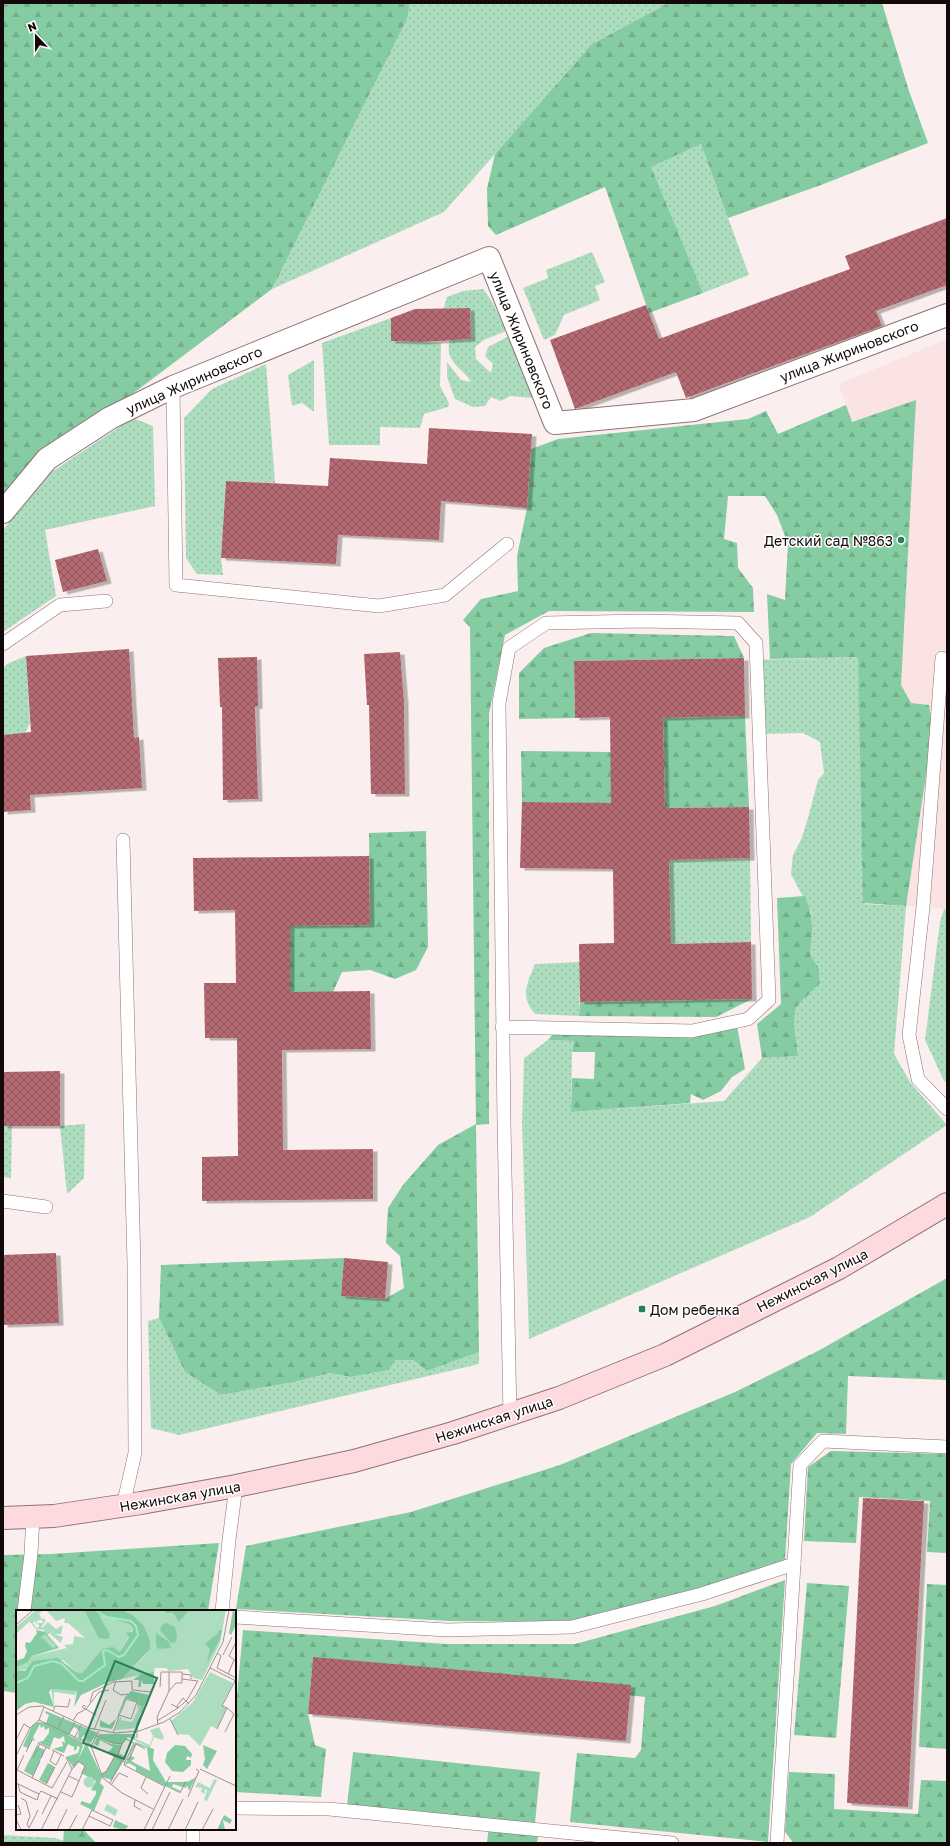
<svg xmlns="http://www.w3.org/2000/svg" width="950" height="1846" viewBox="0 0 950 1846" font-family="'Golos Text',sans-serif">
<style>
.built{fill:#fbe2e3}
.grass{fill:url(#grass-dots)}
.forest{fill:url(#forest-firs)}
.building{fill:url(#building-cross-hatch);filter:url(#shadow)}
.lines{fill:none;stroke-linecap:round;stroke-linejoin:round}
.lane-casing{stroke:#8f7274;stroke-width:14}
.street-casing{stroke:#8f7274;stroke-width:24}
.secondary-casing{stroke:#8f7274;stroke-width:24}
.lane{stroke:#fff;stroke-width:13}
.street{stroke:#fff;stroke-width:22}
.secondary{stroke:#fddade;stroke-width:22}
.poi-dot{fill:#288055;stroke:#fff;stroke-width:1.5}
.labels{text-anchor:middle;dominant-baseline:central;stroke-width:3;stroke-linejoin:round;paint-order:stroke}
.street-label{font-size:14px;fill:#130909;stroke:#fff}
.poi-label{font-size:14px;fill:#130909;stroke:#fff;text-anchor:end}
.inset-river{fill:none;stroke:#a3ebc0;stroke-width:2}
.inset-road{fill:none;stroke:#9e9292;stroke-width:1}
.view{fill:#288055;fill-opacity:0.15;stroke:#288055;stroke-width:2}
.inset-edge{fill:none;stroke:#130909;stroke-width:2}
</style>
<defs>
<pattern id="grass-dots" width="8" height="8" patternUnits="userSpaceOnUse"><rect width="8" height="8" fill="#adddbf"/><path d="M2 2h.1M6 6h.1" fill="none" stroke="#94bca3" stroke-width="1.8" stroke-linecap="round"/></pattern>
<pattern id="forest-firs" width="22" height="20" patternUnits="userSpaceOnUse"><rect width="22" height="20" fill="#85cca2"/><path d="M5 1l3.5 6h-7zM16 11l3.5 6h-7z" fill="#72ae8a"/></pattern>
<pattern id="building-cross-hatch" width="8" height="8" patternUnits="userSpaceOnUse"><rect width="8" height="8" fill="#b36a71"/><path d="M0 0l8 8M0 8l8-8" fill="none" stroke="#90555b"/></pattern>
<filter id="shadow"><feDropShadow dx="4.5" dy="2.5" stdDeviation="0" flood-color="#0004"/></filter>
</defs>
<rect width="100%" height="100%" fill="#fbeeee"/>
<!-- built -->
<polygon class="built" points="947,339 947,909 863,903 852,422 839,384"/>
<!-- grass -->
<g class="grass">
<polygon points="410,3 668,3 592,44 444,212 272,289 407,19"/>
<polygon points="701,144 749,275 703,293 650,167"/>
<polygon points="592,252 605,282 595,286 600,300 564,315 555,335 544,340 523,288 548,278 546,270"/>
<path d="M483 289 493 303 506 331 484 340 475 347 476 359 491 373 493 364 485 356 488 347 509 336 534 389 533 398 510 396 501 401 491 397 485 406 473 407 455 399 447 377V362L461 380 471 382C466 372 452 366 449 353 448 349 449 344 450 340L471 339 470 308H449L442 314 447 297 463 291Z"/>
<polygon points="391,318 391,341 441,343 440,386 449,403 448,407 424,414 420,428 380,427 380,445 329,445 322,343"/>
<polygon points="314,360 314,412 302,403 292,406 288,375"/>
<polygon points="266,364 275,483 226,481 221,558 223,575 197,574 186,558 184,418 212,389"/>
<polygon points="133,418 153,426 155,506 45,530 56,596 3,632 3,530 50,473"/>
<polygon points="26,656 30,723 25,733 3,735 3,668 7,664"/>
<polygon points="858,657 865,904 906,906 894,1054 910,1082 947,1125 810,1217 529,1339 522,1123 524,1058 548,1040 574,1041 572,1052 571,1112 724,1101 762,1058 798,1056 794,1022 796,1007 820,983 819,968 810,955 812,929 811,912 791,874 793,855 801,840 808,818 818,780 824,773 820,742 803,733 759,734 756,660"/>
<polygon points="750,858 751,942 671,944 669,860"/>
<polygon points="944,909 947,909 947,1082 944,1081 925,1040 940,922"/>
<path d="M580 962 579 1016 535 1014C520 997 527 983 535 964Z"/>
<polygon points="85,1124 84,1178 67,1194 60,1126"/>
<polygon points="3,1126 12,1126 11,1178 3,1177"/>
<polygon points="159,1318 185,1372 221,1395 294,1382 330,1373 351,1377 389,1370 396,1360 413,1360 427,1371 479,1352 479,1364 179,1435 151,1428 148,1321"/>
<polygon points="3,1835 55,1838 64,1841 63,1843 3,1843"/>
</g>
<!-- forest -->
<g class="forest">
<polygon points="3,3 410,3 407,19 272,289 111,410 3,498"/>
<polygon points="668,3 882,3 909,91 928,143 821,185 728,218 701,144 651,167 703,293 649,313 605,187 496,235 488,226 487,189 495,154 592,44"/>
<polygon points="916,400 901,685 911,703 929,705 933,730 906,906 863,903 858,657 770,659 767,594 785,600 788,544 777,515 765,496 728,496 724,539 737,543 738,568 753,588 754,612 549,611 505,635 489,714 489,1124 476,1125 479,1352 427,1371 413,1360 396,1360 389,1370 351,1377 330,1373 294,1382 221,1395 185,1372 159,1318 161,1265 344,1258 341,1296 385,1299 404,1288 400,1256 386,1243 388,1208 403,1185 438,1145 476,1124 470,627 463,620 481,599 518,591 517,556 527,508 531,449 558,439 748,419 766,411 778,434 846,405 852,422"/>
<polygon points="591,633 734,636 744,658 574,661 575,718 519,719 519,673 544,648"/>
<polygon points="745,716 749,807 665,808 663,718"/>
<polygon points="521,751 611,752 612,843 581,843 582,803 522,802"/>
<polygon points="426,831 428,947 416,970 395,979 370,970 342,972 333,992 290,992 290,926 370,925 369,833"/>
<path d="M805 896C815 920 812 931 810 955L819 968 820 983 796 1007 794 1022 798 1056 762 1058 757 1024 781 1004 777 898Z"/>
<polygon points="752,999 716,1017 579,1016 580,1002"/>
<polygon points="736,1021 745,1069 732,1077 721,1091 703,1100 691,1094 690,1103 571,1112 572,1078 594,1079 595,1052 572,1052 574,1041 548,1040 558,1028 692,1031"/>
<polygon points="947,1278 947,1380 848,1376 846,1434 817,1433 791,1464 785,1560 716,1583 575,1622 450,1621 236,1609 246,1546 411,1512 560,1465 735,1392 818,1351"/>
<polygon points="831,1451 947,1454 947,1553 927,1552 930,1501 859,1497 856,1543 804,1541 808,1467"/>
<polygon points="219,1543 208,1611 17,1611 17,1693 3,1691 3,1555 51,1554"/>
<polygon points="785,1580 768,1842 570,1822 577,1753 635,1758 641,1750 645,1697 313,1658 308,1714 315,1745 326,1749 321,1797 235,1792 235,1717 243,1630 446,1644 575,1644 715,1606"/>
<polygon points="807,1583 849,1586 836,1738 794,1735"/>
<polygon points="927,1584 947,1585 947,1749 919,1747"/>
<polygon points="353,1752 540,1772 535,1823 347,1806"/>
<polygon points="789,1772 835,1774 834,1809 918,1814 921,1780 947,1781 947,1843 793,1843 785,1831"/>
<polygon points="489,1824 539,1829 537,1843 487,1843"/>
<polygon points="64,1829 83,1829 96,1843 63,1843"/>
</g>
<!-- building -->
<g class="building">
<polygon points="947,218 947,285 876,311 882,326 686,398 676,372 575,409 550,340 646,305 659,339 850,269 845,256"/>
<polygon points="470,308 471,339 422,342 391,341 391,318 415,309"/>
<polygon points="429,428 532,434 527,508 441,501 439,540 338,535 336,564 221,558 226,481 328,486 330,458 427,464"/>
<polygon points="98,549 107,581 63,592 55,560"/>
<polygon points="129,649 134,738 139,737 142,788 30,795 31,810 3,812 3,735 31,732 26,656"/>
<polygon points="400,652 404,702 405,794 371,794 369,705 367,705 364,654"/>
<polygon points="257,657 258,706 255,707 258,799 223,800 222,707 220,707 218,658"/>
<polygon points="744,658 745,716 663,718 665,808 749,807 750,858 669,860 671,944 751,942 752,999 580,1002 579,944 614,943 613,869 520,868 522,802 611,803 610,717 575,718 574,661"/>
<polygon points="369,856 370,925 290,926 290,992 370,991 371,1049 282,1050 283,1150 373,1149 373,1199 202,1201 202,1157 238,1156 237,1038 205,1038 204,983 236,983 235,910 194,911 193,858"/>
<polygon points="60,1071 60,1126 3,1126 3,1072"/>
<polygon points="56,1253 59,1323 3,1325 3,1255"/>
<polygon points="344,1258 388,1262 385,1299 341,1296"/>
<polygon points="863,1498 924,1501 908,1807 847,1803"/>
<polygon points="313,1657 631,1685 626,1741 308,1714"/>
</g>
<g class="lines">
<!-- lane casing -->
<g class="lane-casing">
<g id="lane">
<polyline points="173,387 176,585 379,606 445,595 507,544"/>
<polyline points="3,644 60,605 106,601"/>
<polyline points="942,658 923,907 909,1035 918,1079 947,1109"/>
<polyline points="502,1027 692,1031 748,1019 769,1000 756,643 738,623 642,621 546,623 509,648 499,703 504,1123 510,1414"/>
<polyline points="3,1201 46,1207"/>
<polyline points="123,1506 135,1453 134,1264 123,840"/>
<polyline points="24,1611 31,1554 33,1517"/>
<polyline points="222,1611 229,1540 236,1486"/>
<polyline points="235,1617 447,1630 572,1627 702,1594 794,1564 800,1465 823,1441 947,1447"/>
<polyline points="3,1803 17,1803"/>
<polyline points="235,1808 329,1809 672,1843"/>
<polyline points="193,1843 193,1829"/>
<polyline points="777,1843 794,1564"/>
</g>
</g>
<!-- street casing -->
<g class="street-casing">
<polyline id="street" points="3,512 47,459 110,418 173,387 489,258 555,423 694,410 947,315"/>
</g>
<!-- secondary casing -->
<g class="secondary-casing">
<polyline id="secondary" points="3,1518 54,1516 141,1503 236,1486 354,1461 453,1433 559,1398 665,1355 839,1268 947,1204"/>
</g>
<!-- lane -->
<use href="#lane" class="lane"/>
<!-- street -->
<use href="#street" class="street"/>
<!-- secondary -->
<use href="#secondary" class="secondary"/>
</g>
<!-- markers -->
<g class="poi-dot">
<circle cx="901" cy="540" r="4"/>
<rect x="638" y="1305" width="8" height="8" rx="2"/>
</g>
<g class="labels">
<!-- street labels -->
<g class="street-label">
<text transform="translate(522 340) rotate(68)">улица Жириновского</text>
<text transform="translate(849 351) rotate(-21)">улица Жириновского</text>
<text transform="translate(194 380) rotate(-24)">улица Жириновского</text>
<text transform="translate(812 1280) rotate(-27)">Нежинская улица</text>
<text transform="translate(494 1419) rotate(-18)">Нежинская улица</text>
<text transform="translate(180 1496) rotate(-10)">Нежинская улица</text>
</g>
<!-- poi labels -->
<g class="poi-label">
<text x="893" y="540">Детский сад №863</text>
<text x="650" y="1309" text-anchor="start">Дом ребенка</text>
</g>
</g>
<!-- overview -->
<g transform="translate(16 1610)">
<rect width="220" height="220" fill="#fbeeee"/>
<path d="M20 0H27L23 4 26 9H28L26 6 29 9V12L31 10 25 17V15L27 20 20 19 16 15 18 13 19 17 23 18 22 13H28L24 9 22 12 21 9V15L19 11 16 14 13 12 1 23 0 17ZM30 0H68L81 22 82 5 113 14 117 18 106 39 103 42 86 39 66 63 60 62 47 50 1 62 0 57 11 53 16 46 51 38 48 35 57 34 58 26 69 28 52 13H48L49 8 40 11ZM106 0H147L150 3H157L163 11 173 0H210L204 33 186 70 177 68 172 59 153 61 150 58H139L138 62 106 69 129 45 131 25 128 16 117 5ZM32 12 40 19 47 15 45 24H39L47 27 45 33 34 24 38 21 31 25 29 22 26 18ZM35 79 55 80 61 81 59 85 38 82V98ZM121 94 125 95 121 118 99 120 104 107H106L105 110 116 112 122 100ZM143 117 148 127 146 130 138 127 134 137 119 131 120 124V129L134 135 137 126 134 120Z" fill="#adddbf"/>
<path d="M68 0H106L117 5 128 16 134 31V39L106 69 93 72 65 85 58 97 61 81 35 79 33 82 38 97 18 92 9 94 0 101V61H9L17 51 42 48 60 62 66 63 86 39 97 37 103 42 106 39 113 27 110 23 116 22 117 18 113 14 83 5 94 25 92 29 83 28ZM147 0H173L163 12 157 3H150ZM217 0 220 4V15L215 25 213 23ZM151 13 159 17 161 26 160 32 155 33 144 20 146 15ZM20 20 29 22 43 38 16 46 11 53 0 57V51L8 48 11 41 9 36 10 32 14 33 21 23ZM203 20H206L204 29 191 53 194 39 189 34 202 23ZM140 23 153 32 155 38 143 39 140 36ZM138 62V74H127L125 70V77H122L123 70H117L125 64ZM115 81 133 85 123 107 125 96 121 94 124 87 122 92 110 88 96 119 84 117V110L93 115 100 109 109 87ZM30 101 82 123 74 133 69 130 70 126 68 125 65 129 62 128 63 120 58 117 52 125 65 131 67 136 62 150 70 133 85 164 90 161 99 145 92 142 97 137 84 130 82 136 78 134 81 127 95 134 106 135 103 143 110 147 96 170 86 167 84 173 88 177 78 201 64 194 66 191 74 194 80 184V181L75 180 80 171 65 163 69 156 63 152 58 158 50 147 62 143 64 137 61 136V139L58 141V137L52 134 48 143 37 139 47 136 46 131 49 133 48 126 43 129 38 127 34 138 22 132 27 131 33 123V118L29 120 28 116 25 118 24 114 17 127 19 131 16 130 12 138 7 136 16 116 22 112 30 113 33 105 29 103ZM83 124H119V130L112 127 106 134 96 133 81 126ZM119 132 138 139 137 150 150 172H171L179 168 183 161 173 181 171 175 170 178 157 174 156 177 165 181 163 183 120 161V157L113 153 109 155ZM120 134 131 138 134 161 115 151 119 148 115 146 112 150ZM22 133V137L29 140 17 166 8 161ZM159 135 169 136 176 144 175 148 171 146 170 150H175V155L167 162 156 161 149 152 151 143ZM187 135 201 141 191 159 187 155 189 149ZM32 153 39 157 31 174 23 170ZM208 205 216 210 214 214 207 210 209 220H201ZM99 210 112 216V217L107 220 97 217Z" fill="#85cca2" fill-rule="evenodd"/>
<path d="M29 24 40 36 37 39 28 29 24 28ZM194 62 217 73 206 95 211 98 201 119 195 116 184 136 173 125 162 124 155 111 177 92ZM67.5 172a5.5 5.5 0 1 1 11 0a5.5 5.5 0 1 1-11 0ZM198 169 201 170 191 191 188 190 191 180 189 179V184L185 182 186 178 179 177 182 172 194 178ZM91 194 102 200 99 206 88 200Z" fill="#adddbf"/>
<path class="inset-river" d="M0 73 12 68 18 56 37 51 46 54 63 71H67L89 55 87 41 91 40 103 47 108 45 122 25 120 16 115 11 91 7 79 0"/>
<path class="inset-road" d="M0 15 17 0M220 32 213 46 220 51M201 43 205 46 201 58 220 68M207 45 216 27M194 58 220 71M166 64 175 65V69M212 64 218 50M166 69 182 71 171 90 170 91 162 98 161 96 167 88 173 94M100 71 97 80 105 85 112 84M144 77 145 62H153M74 92 77 82 97 72 116 71V80L136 82M70 97 68 95 66 97 80 105M37 101 39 96 52 97 54 89M0 105 13 97 26 96 73 118 99 123 123 121 148 112 164 102 180 85 207 32 213 0M154 109 162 125M23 110 65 130M57 111 61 104 70 99 83 82 93 80M141 111 162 98 155 94M142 115 141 107 153 81 160 73H166V62H153V81M42 119 48 106M201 119 211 98 206 96 219 71M78 120 90 90M83 121 75 136 87 168 106 183 137 199M209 122 218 104 211 98M97 123 102 110 103 105 106 99 109 91 110 89 121 92 115 109 103 105M53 124 59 112M80 126 96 133 106 134 110 129 118 133 109 152M59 127 65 115M121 128V113L129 97M64 129 109 152 108 155 148 176M0 130 8 114 14 118 23 110 28 97M22 133 34 139M36 140 48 146M38 141 34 151 38 154 40 155 45 145M10 142 16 130M8 145 1 160 36 178 51 152M0 146 14 118M101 147 106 134M17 148 24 134M25 148 30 137M111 149 113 150 120 134 129 139M184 159 220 176M86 164 90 162 99 146M53 166 63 171 69 156 62 151 56 159M130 167 125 178 132 184M16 168 24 151M0 173 23 184 21 190 4 182 2 174M94 173 106 150M30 174 39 157M95 175 103 163 112 167M45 182 56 187 63 171M164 183 170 171M23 184 25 181 42 189M172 187 183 161 180 159M5 188 10 191 14 206 11 214 13 218 22 200M119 190 118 196 125 200M76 200 97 210 94 216 73 206ZM26 204 35 186M0 205 5 204 2 195M0 209 5 220M25 220 56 159 50 147M41 220 51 199M53 220 61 205M66 220 73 206M128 220 154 166M136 220 154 182M152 220 167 189M169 220 182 192M186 220 197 199"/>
<path class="view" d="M99 51 141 68 108 149 67 133Z"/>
<rect width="220" height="220" class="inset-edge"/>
</g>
<!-- border -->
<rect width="950" height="1846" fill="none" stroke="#130909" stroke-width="8"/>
<!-- north arrow -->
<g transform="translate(36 36) rotate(338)" stroke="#ffffff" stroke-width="3" paint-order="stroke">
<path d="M0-3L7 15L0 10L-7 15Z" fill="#130909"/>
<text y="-6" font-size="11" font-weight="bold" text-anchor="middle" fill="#130909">N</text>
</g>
</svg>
